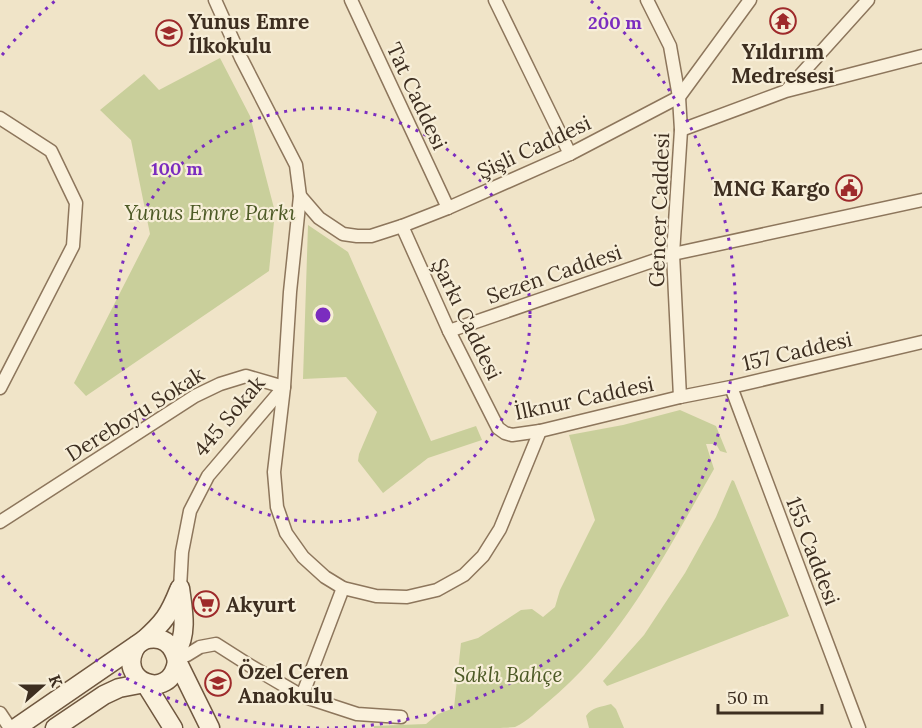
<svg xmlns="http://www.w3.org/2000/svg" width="922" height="728" viewBox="0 0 922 728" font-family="Lora,serif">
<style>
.green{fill:#c9cf9b}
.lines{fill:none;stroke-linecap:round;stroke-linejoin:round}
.street-casing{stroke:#8d765c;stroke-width:15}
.secondary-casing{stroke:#6f573f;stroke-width:21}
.street{stroke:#faf1dc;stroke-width:12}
.secondary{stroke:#faf1dc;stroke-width:18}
.ring{fill:none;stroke:#7b2cbf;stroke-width:3;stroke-dasharray:3 6}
.labels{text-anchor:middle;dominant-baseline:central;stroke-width:4.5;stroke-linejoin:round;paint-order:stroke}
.poi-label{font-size:21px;font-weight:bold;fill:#3d2e20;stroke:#f7eed8;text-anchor:start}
.street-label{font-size:21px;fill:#3d2e20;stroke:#f7eed8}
.park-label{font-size:21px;font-style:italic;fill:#4d5a26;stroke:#f7eed8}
.centre{fill:#7b2cbf;stroke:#f7eed8;stroke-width:3}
.ring-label{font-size:18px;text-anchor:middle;font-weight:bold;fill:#7b2cbf;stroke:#f7eed8;stroke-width:4.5;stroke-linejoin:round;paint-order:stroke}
</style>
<rect width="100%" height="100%" fill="#f0e4c8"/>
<!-- green -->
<g class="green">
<polygon points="220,58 250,116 275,212 269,271 86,396 74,383 150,234 131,140 100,110 144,74 159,90"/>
<polygon points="308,225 348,252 431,441 476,426 482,440 428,458 383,493 358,461 359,454 377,412 346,377 303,379"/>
<path d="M680 410 716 426 727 453 720 451 716 444H706L714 469C666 552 623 640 548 702 538 710 527 722 515 727 507 728 493 728 484 728 447 728 411 728 374 728V726L426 724 438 714 454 708 461 643 478 638 521 610 532 609 543 617 555 607 560 590 595 520 569 435 623 425Z"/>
<polygon points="732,480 734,481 789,616 607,686 603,681 644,635 685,573 716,517"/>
<path d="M611 704 616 709 624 728H589L586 716C592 707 601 707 611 704Z"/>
</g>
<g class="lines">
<!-- street casing -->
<g class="street-casing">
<g id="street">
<polyline points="215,0 241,58 296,165 300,196 290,292 284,387 274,472 277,507 286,533 303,557 325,577 343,588 376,596 407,597 437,590 464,575 483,556 500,529 540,431"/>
<polyline points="351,0 448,208"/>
<polyline points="495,0 570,154"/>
<polyline points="647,0 670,46 679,97 681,130 673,254 680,397"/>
<polyline points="787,90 868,0"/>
<polyline points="0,118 51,151 76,203 73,246 0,388"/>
<polyline points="681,130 786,91 922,56"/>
<polyline points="300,196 319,218 343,234 357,236 371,236 402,226 448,208 570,154 679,97 750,0"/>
<polyline points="402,226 449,331 498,428 505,433 512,435 540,431 680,397 731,387 922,342"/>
<polyline points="449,331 673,254 922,200"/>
<polyline points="731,387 859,728"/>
<polyline points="0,522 195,396 220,384 246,376 284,387"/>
<polyline points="180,588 182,552 190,511 208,476 283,388"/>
<polyline points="177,658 187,655 200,647 216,644 249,665 302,696 357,714 401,717"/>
<polyline points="302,696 343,588"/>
<polyline points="0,713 10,728"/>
</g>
</g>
<!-- secondary casing -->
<g class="secondary-casing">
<g id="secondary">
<path d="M144 640C164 622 169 615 179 590"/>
<path d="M137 645C113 681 171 704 177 661"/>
<path d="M176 653C188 633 183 610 180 588"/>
<polyline points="145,683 173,728"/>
<path d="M16 728 144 640C162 635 173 643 177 661L210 728"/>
<polyline points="55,728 104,695 119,688 145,683"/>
</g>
</g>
<!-- street -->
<use href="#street" class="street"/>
<!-- secondary -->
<use href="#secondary" class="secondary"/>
</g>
<!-- distance rings -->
<g class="ring">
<circle cx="323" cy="315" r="207"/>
<path d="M319 728A413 413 0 0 1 2 575M2 55A413 413 0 0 1 55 1M591 1A413 413 0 0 1 327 728"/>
</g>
<!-- icons -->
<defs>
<g id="temple-ring" transform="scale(1.35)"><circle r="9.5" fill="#f7eed8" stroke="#9e2a2b" stroke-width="1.5"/><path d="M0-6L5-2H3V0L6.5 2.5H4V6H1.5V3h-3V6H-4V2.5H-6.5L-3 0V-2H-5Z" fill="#9e2a2b"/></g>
<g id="school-ring" transform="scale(1.35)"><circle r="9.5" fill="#f7eed8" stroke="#9e2a2b" stroke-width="1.5"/><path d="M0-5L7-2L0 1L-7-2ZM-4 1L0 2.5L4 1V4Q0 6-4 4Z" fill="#9e2a2b"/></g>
<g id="civic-ring" transform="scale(1.35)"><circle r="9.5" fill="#f7eed8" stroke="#9e2a2b" stroke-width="1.5"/><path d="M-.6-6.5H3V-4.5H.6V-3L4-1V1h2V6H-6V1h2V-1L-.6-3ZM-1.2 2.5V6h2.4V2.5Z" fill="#9e2a2b"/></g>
<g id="supermarket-ring" transform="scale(1.35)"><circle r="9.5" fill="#f7eed8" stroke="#9e2a2b" stroke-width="1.5"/><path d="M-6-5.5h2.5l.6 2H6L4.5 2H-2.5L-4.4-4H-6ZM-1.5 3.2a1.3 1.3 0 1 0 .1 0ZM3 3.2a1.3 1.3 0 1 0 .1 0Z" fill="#9e2a2b"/></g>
</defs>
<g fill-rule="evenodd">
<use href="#temple-ring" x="783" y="21"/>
<use href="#school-ring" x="169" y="33"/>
<use href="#civic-ring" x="849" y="188"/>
<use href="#supermarket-ring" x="206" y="604"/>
<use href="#school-ring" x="218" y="683"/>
</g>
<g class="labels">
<!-- poi labels -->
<g class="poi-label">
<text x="188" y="21">Yunus Emre<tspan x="188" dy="24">İlkokulu</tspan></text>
<text x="783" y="51" text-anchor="middle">Yıldırım<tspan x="783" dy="24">Medresesi</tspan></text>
<text x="830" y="188" text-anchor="end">MNG Kargo</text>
<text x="226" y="604">Akyurt</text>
<text x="238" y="671">Özel Ceren<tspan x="238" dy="24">Anaokulu</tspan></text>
</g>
<!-- street labels -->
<g class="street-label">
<text transform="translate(417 96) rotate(65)">Tat Caddesi</text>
<text transform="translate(534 147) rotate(-25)">Şişli Caddesi</text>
<text transform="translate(659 210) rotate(-88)">Gencer Caddesi</text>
<text transform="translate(554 274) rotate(-19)">Sezen Caddesi</text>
<text transform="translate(467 319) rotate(64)">Şarkı Caddesi</text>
<text transform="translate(797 351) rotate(-13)">157 Caddesi</text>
<text transform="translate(584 398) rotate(-12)">İlknur Caddesi</text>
<text transform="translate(135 414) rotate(-32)">Dereboyu Sokak</text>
<text transform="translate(229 416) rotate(-50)">445 Sokak</text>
<text transform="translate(813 551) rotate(69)">155 Caddesi</text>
</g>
<!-- park labels -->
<g class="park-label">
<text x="210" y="212">Yunus Emre Parkı</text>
<text x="508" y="674">Saklı Bahçe</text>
</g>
</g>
<circle cx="323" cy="315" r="9" class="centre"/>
<g class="ring-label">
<text x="615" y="29">200 m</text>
<text x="177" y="175">100 m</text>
</g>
<!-- north arrow -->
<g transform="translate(42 686) rotate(69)" stroke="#f7eed8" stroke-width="4.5" paint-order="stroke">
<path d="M0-4.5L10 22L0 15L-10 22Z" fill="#3d2e20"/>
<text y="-9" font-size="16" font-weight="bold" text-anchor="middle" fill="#3d2e20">K</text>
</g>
<!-- scale -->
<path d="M718 704v9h104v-9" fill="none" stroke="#3d2e20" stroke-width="3"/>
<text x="727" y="704" font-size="18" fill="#3d2e20" stroke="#f7eed8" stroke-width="4.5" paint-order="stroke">50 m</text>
</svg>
